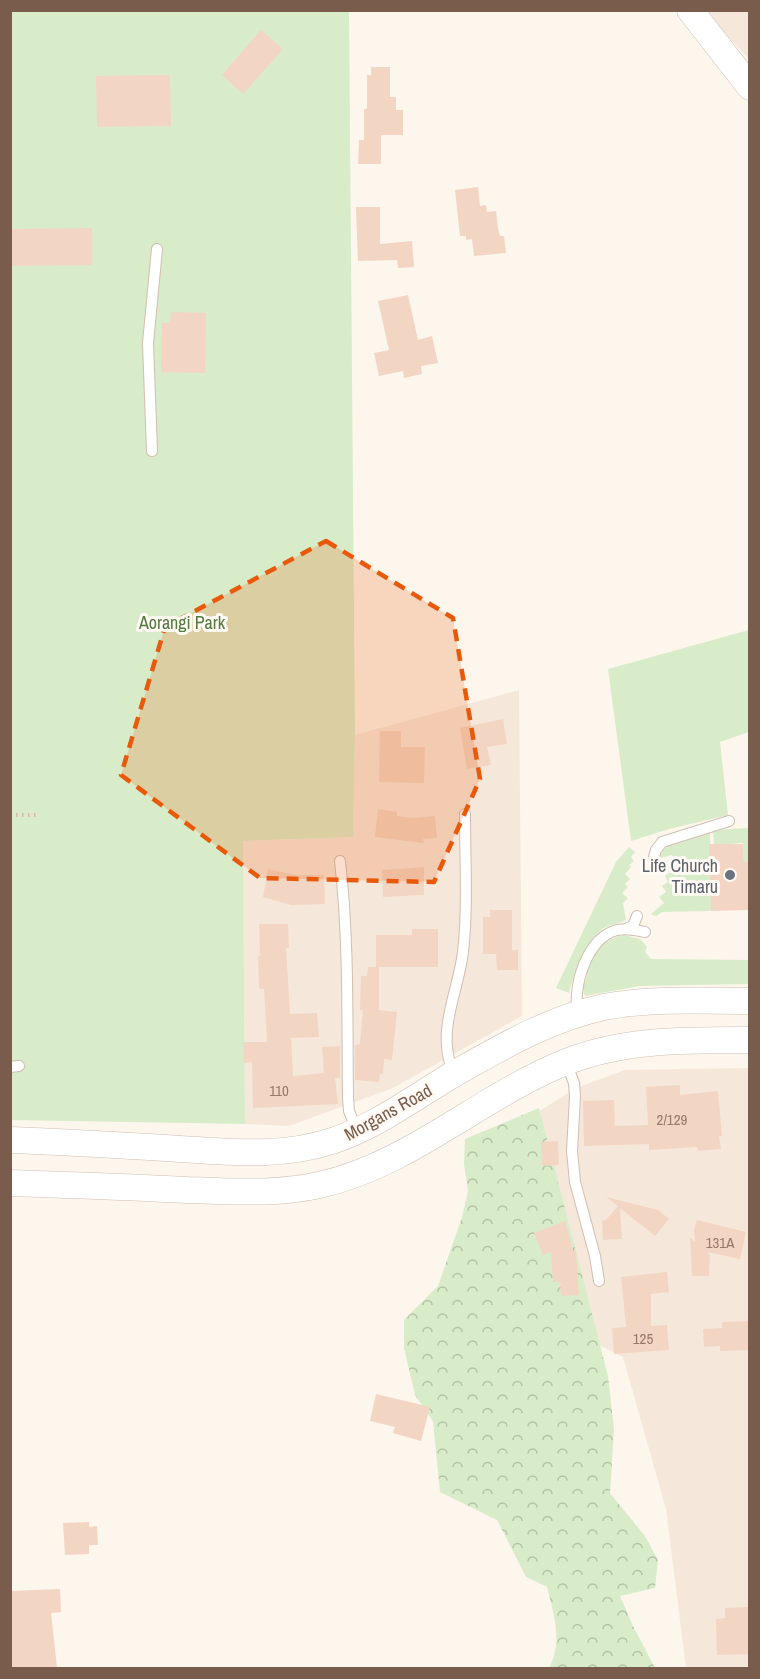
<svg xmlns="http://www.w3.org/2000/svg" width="760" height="1679" viewBox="0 0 760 1679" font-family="'Archivo Narrow',sans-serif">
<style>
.residential{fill:#f5e8da}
.green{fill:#d8ecc9}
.forest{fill:url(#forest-crowns)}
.building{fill:#f3d5c3}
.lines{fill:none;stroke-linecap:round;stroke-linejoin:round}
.service-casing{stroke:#d1beb0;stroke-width:12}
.tertiary-casing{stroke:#d1beb0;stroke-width:27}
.path{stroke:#d9b8a5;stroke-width:4;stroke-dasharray:1.5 4.5;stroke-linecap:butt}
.service{stroke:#fff;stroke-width:10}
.tertiary{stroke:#fff;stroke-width:26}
.marked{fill:#e8590c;fill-opacity:0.2;stroke:#e8590c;stroke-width:4.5;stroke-dasharray:12 8;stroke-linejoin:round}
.worship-dot{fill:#6b7280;stroke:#fffaf3;stroke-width:2}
.labels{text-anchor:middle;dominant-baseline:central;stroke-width:6;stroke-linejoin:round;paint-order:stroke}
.number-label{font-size:15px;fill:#987a6a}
.park-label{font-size:18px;fill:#537a41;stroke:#fffaf3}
.worship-label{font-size:18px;fill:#5b616d;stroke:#fffaf3;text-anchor:end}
.street-label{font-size:18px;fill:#7a5c4d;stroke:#fffaf3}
</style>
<defs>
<pattern id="forest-crowns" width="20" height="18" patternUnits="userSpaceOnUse" patternTransform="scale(1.5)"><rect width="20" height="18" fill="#d8ecc9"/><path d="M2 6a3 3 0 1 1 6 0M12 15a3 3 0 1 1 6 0" fill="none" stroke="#b4c2a5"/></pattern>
</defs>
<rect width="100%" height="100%" fill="#fdf6ec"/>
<!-- residential -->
<g class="residential">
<polygon points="705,11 749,11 749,59 745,55"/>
<polygon points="519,690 522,1016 393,1088 289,1126 245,1124 243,841 353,837 355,735"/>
<polygon points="749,1068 749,1668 686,1668 666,1509 623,1357 571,1331 503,1134 576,1088 625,1070"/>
</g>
<!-- green -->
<g class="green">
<polygon points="11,11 349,11 355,735 353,837 243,841 245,1124 11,1120"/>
<polygon points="749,630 749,732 720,742 728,815 669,829 631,841 608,669"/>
<polygon points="749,828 749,862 744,862 743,843 730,844 730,847 714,844 713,830"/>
<path d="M710 831 711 911 662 912 656 916 652 915 651 914 664 903 659 897 666 892 662 886 668 882 665 876 671 872 668 866 675 862 672 855 660 858C663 839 694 835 710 831Z"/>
<path d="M629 847 635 852 631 857 634 861 629 865 631 867 625 874 630 879 625 884 628 887 622 893 628 898 623 903 626 920C620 923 611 924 604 928 586 940 574 973 569 993L556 988 616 862Z"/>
<path d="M624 935 640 939 647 947 645 952 651 959 749 960V984L640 986 585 996C582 989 585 984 587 976 592 954 600 940 624 935Z"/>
</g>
<!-- forest -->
<path class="forest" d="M539 1108 608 1376 614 1429 610 1493 645 1536 658 1560 655 1588 620 1596 633 1626 655 1668H549C563 1642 554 1615 547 1587L526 1577 497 1520 440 1492 433 1421 415 1395 404 1348V1320L438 1286 462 1217 468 1191 464 1164 465 1139Z"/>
<!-- building -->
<g class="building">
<polygon points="261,30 283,49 243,94 222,75"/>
<polygon points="371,67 390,67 390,97 396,97 396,110 403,110 403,135 381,135 381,164 358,164 359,140 364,140 364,109 367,109 367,75 371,75"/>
<polygon points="170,75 171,126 97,127 96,76"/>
<polygon points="478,187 480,206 486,205 487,212 496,211 498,229 500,236 504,236 506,253 474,256 472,239 466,240 466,236 460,236 455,190"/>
<polygon points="356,207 380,207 380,244 412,241 414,267 398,268 397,260 358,261"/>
<polygon points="92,228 92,265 10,266 10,229"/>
<polygon points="408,295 418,340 432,336 438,363 421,366 422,374 404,378 403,371 379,376 374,353 389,350 378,301"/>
<polygon points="171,312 206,313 205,373 161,372 162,323 170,323"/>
<polygon points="503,719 507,744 487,747 491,765 467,769 460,728"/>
<polygon points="380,731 401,731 401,747 425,747 424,783 379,782"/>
<polygon points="378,809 397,812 397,816 413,818 435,816 437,838 423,839 424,843 375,837"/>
<polygon points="709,844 743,844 744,862 750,862 749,910 711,911"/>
<polygon points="424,867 424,895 383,897 382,870"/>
<polygon points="268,869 296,875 324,875 325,904 291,905 263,897"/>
<polygon points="490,910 512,910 512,950 518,950 518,970 497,970 496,954 483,954 483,917 490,917"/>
<polygon points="259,924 288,924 289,948 286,948 290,1014 317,1013 319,1037 291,1038 293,1076 324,1073 322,1047 340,1046 340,1078 335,1078 338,1104 253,1108 252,1062 244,1063 243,1042 267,1042 264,989 259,989 258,956 260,956"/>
<polygon points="412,929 438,929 438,967 376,967 376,935 412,935"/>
<polygon points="368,967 379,967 379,1010 397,1012 392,1060 384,1059 383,1074 380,1074 379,1082 355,1080 355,1045 360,1044 363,1010 360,1010 361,976 367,976"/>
<polygon points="680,1085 680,1095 718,1091 722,1136 719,1136 721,1149 698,1151 697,1147 649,1150 649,1144 584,1146 583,1101 614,1100 615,1126 648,1125 646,1087"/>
<polygon points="558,1141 559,1165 542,1166 541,1142"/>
<polygon points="606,1197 658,1210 669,1219 655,1236 620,1208 622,1239 603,1240 602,1221 606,1220 618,1206"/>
<polygon points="697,1220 746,1232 740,1259 707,1252 710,1255 709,1276 692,1276 690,1237 695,1242 694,1230"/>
<polygon points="565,1221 573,1251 576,1251 579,1295 561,1296 560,1282 553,1282 551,1252 543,1255 534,1233"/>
<polygon points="667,1272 669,1292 651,1294 651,1326 667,1325 669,1350 614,1354 612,1328 626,1327 621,1277"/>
<polygon points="750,1321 750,1350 720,1351 720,1346 704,1347 703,1329 722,1328 722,1322"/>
<polygon points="376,1394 430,1407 421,1441 393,1433 395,1427 370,1421"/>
<polygon points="89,1522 89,1527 97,1526 98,1545 89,1545 89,1554 65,1555 63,1523"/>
<polygon points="60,1589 61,1612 51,1613 57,1668 10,1668 10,1591"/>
<polygon points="750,1607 750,1654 717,1655 716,1619 725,1618 725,1608"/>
</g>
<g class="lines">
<!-- service casing -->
<g class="service-casing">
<g id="service">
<polyline points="152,451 148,343 157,249"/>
<polyline points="654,857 656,850 662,842 729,821"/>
<path d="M340 861C349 940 347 1019 348 1098L349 1111 357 1131"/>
<polyline points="628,928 633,926 637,916"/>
<path d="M578 1014C572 986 587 938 617 930 627 928 636 930 645 932"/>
<polyline points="566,1062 574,1083 575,1097 572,1151 575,1182 595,1256 599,1281"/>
<polyline points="10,1067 19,1066"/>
<path d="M454 1074C435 1032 458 994 463 952 468 907 465 860 465 814"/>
</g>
</g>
<!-- tertiary casing -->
<g class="tertiary-casing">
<g id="tertiary">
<polyline points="690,10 750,87"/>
<path d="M10 1140C62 1142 114 1145 165 1148 221 1151 277 1159 332 1141 378 1126 417 1095 459 1071 505 1045 552 1018 604 1007 651 998 702 1001 750 1001"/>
<path d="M10 1183C69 1185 128 1187 187 1190 231 1191 276 1195 319 1185 410 1165 481 1096 566 1062 623 1039 689 1040 750 1040"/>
</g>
</g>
<!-- path -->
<polyline class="path" points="10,815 39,815"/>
<!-- service -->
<use href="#service" class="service"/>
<!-- tertiary -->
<use href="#tertiary" class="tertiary"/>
</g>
<!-- marked area -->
<path class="marked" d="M326 541 453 618 480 779 434 882 260 878 121 775 165 627Z"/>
<!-- markers -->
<circle class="worship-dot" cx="730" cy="875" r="6"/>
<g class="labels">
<!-- number labels -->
<g class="number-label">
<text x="279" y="1090">110</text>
<text x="672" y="1119">2/129</text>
<text x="720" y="1242">131A</text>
<text x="643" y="1338">125</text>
</g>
<!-- park labels -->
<g class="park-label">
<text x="182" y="622">Aorangi Park</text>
</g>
<!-- worship labels -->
<g class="worship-label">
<text x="718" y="865">Life Church<tspan x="718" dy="21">Timaru</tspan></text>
</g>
<!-- street labels -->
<g class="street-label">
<text transform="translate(388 1112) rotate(-29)">Morgans Road</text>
</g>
</g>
<!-- border -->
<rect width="760" height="1679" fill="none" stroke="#7a5c4d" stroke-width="24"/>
</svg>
